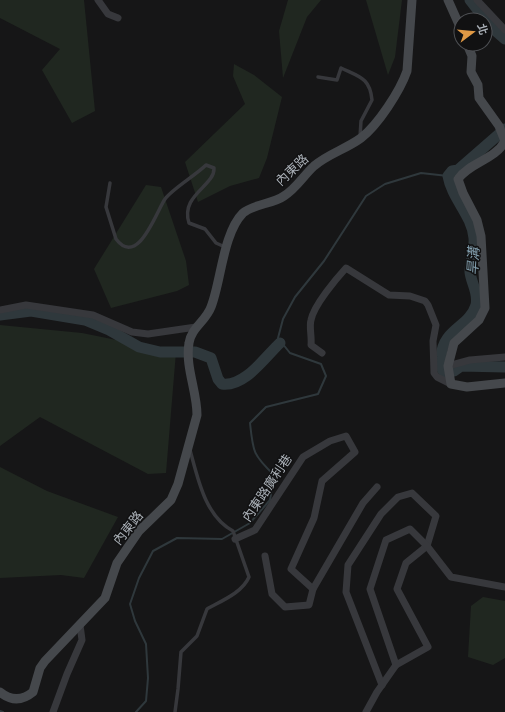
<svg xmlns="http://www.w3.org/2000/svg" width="505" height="712" viewBox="0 0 505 712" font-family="Poppins,'Noto Sans TC',sans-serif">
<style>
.green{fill:#202720}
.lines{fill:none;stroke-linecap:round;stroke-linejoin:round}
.stream{stroke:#2f383c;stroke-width:2}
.river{stroke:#2f383c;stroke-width:11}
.lane{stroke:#37383c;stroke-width:3.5}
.street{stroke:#37383c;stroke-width:7}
.secondary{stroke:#45484c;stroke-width:9}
.labels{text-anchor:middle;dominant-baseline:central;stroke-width:3;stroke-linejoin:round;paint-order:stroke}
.street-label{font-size:13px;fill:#a9afb6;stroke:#111112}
.water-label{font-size:14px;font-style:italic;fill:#839fae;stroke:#111112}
</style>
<rect width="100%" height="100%" fill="#161617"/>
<!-- green -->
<g class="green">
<polygon points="0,0 84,0 95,111 72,123 42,70 60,49 0,18"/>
<polygon points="288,0 321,0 307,17 283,78 279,31"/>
<polygon points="366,0 402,0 395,57 388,75"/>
<polygon points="234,64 254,75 282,97 267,158 259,178 230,186 198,202 185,162 245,104 233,76"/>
<polygon points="146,185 161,187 186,261 189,285 177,291 111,308 94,269"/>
<polygon points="0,325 82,333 176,352 166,473 148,474 40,417 0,446"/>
<polygon points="0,467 47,491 118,517 84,578 61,575 0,578"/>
<polygon points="483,597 505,601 505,658 493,665 468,657 471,606"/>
</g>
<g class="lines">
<!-- stream -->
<g class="stream">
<polyline points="0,711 3,712"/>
<path d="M136 712 146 701 148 678 146 644 135 621 130 604 139 578 153 551 177 538 222 539 250 523 270 500 274 475C253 455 253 452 250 423L266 407 318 394 326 376 321 364 290 353 278 338 283 319 295 297 324 261 366 196 385 184 421 173 448 176"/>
</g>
<!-- river -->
<g class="river">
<polyline points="470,0 490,26 505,39"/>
<path d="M505 129 458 170 452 171 448 176C452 199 472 215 474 238 475 249 470 261 470 272 471 283 479 293 476 305 469 328 443 328 441 357 440 364 440 368 445 373L454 371 461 366 505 367"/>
<path d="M0 315 31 311 85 320 109 330 139 347 160 352H195L211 358 218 379 222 384C245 387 265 357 280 343"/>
</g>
<!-- lane -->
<g class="lane">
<path d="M318 77 337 80 341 68C360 77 370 78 372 100L361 121 360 137"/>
<path d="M110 183 106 207 116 239C138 268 156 212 165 199 172 189 196 175 206 165L214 168C215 186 180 195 189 223L205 229 216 243 225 247"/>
<path d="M175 712 178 689 181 652 197 636 207 609C221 601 242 593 249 577L233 531C205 516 198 479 190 450"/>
</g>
<!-- street -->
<g class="street">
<polyline points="98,0 108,14 118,18"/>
<polyline points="477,0 505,30"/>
<polyline points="0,310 26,305 93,315 132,332 148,334 196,327"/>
<path d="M322 353 311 345C312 337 309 327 311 320 314 305 336 279 346 268L389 295 410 296 425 301 428 305 436 325 433 341 434 373 437 377 451 384"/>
<polyline points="448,366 470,360 505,357"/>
<polyline points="235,539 255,530 303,457 330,441 346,436 355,452 322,481 314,518 291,569 313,589 363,503 377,487"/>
<polyline points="265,556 272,594 285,607 309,605 313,589"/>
<polyline points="382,685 346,592 348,565 381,514 398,497 412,493 436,516 427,546 406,563 397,589 428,647 396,665"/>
<polyline points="53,712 67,674 82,640 80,625"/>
<polyline points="366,712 377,692 396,665 370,589 386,540 410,529 427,546 451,577 505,587"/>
</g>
<!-- secondary -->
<g class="secondary">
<polyline points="448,0 461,29"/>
<path d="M467 44 472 56 471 72 478 85 479 98 499 126 505 141C495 160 470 162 458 179L463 193 477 220 481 236 485 308 479 320 454 343 448 366 451 384 467 387 505 383"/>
<path d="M0 692C11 701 22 701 33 692L40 668 45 661 105 598 117 563 139 531 171 500 178 484 197 415C197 391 185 367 189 343 191 328 206 321 211 307 221 282 223 233 243 213 253 204 273 204 284 196 296 189 304 175 314 166 328 154 346 149 361 138 378 125 400 91 407 71L412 0"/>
</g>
</g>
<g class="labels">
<!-- street labels -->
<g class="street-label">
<text transform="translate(292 170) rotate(-43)">內東路</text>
<text transform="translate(267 488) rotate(-56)">內東路廣利巷</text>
<text transform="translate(128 528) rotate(-51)">內東路</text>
</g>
<!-- water labels -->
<g class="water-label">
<text transform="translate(473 261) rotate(-87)">旱溝</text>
</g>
</g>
<!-- north arrow -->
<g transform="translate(473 32) rotate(74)"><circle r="19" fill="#111112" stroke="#4e5054"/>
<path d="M0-3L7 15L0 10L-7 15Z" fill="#e09945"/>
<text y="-6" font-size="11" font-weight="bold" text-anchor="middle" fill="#a9afb6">北</text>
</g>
</svg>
